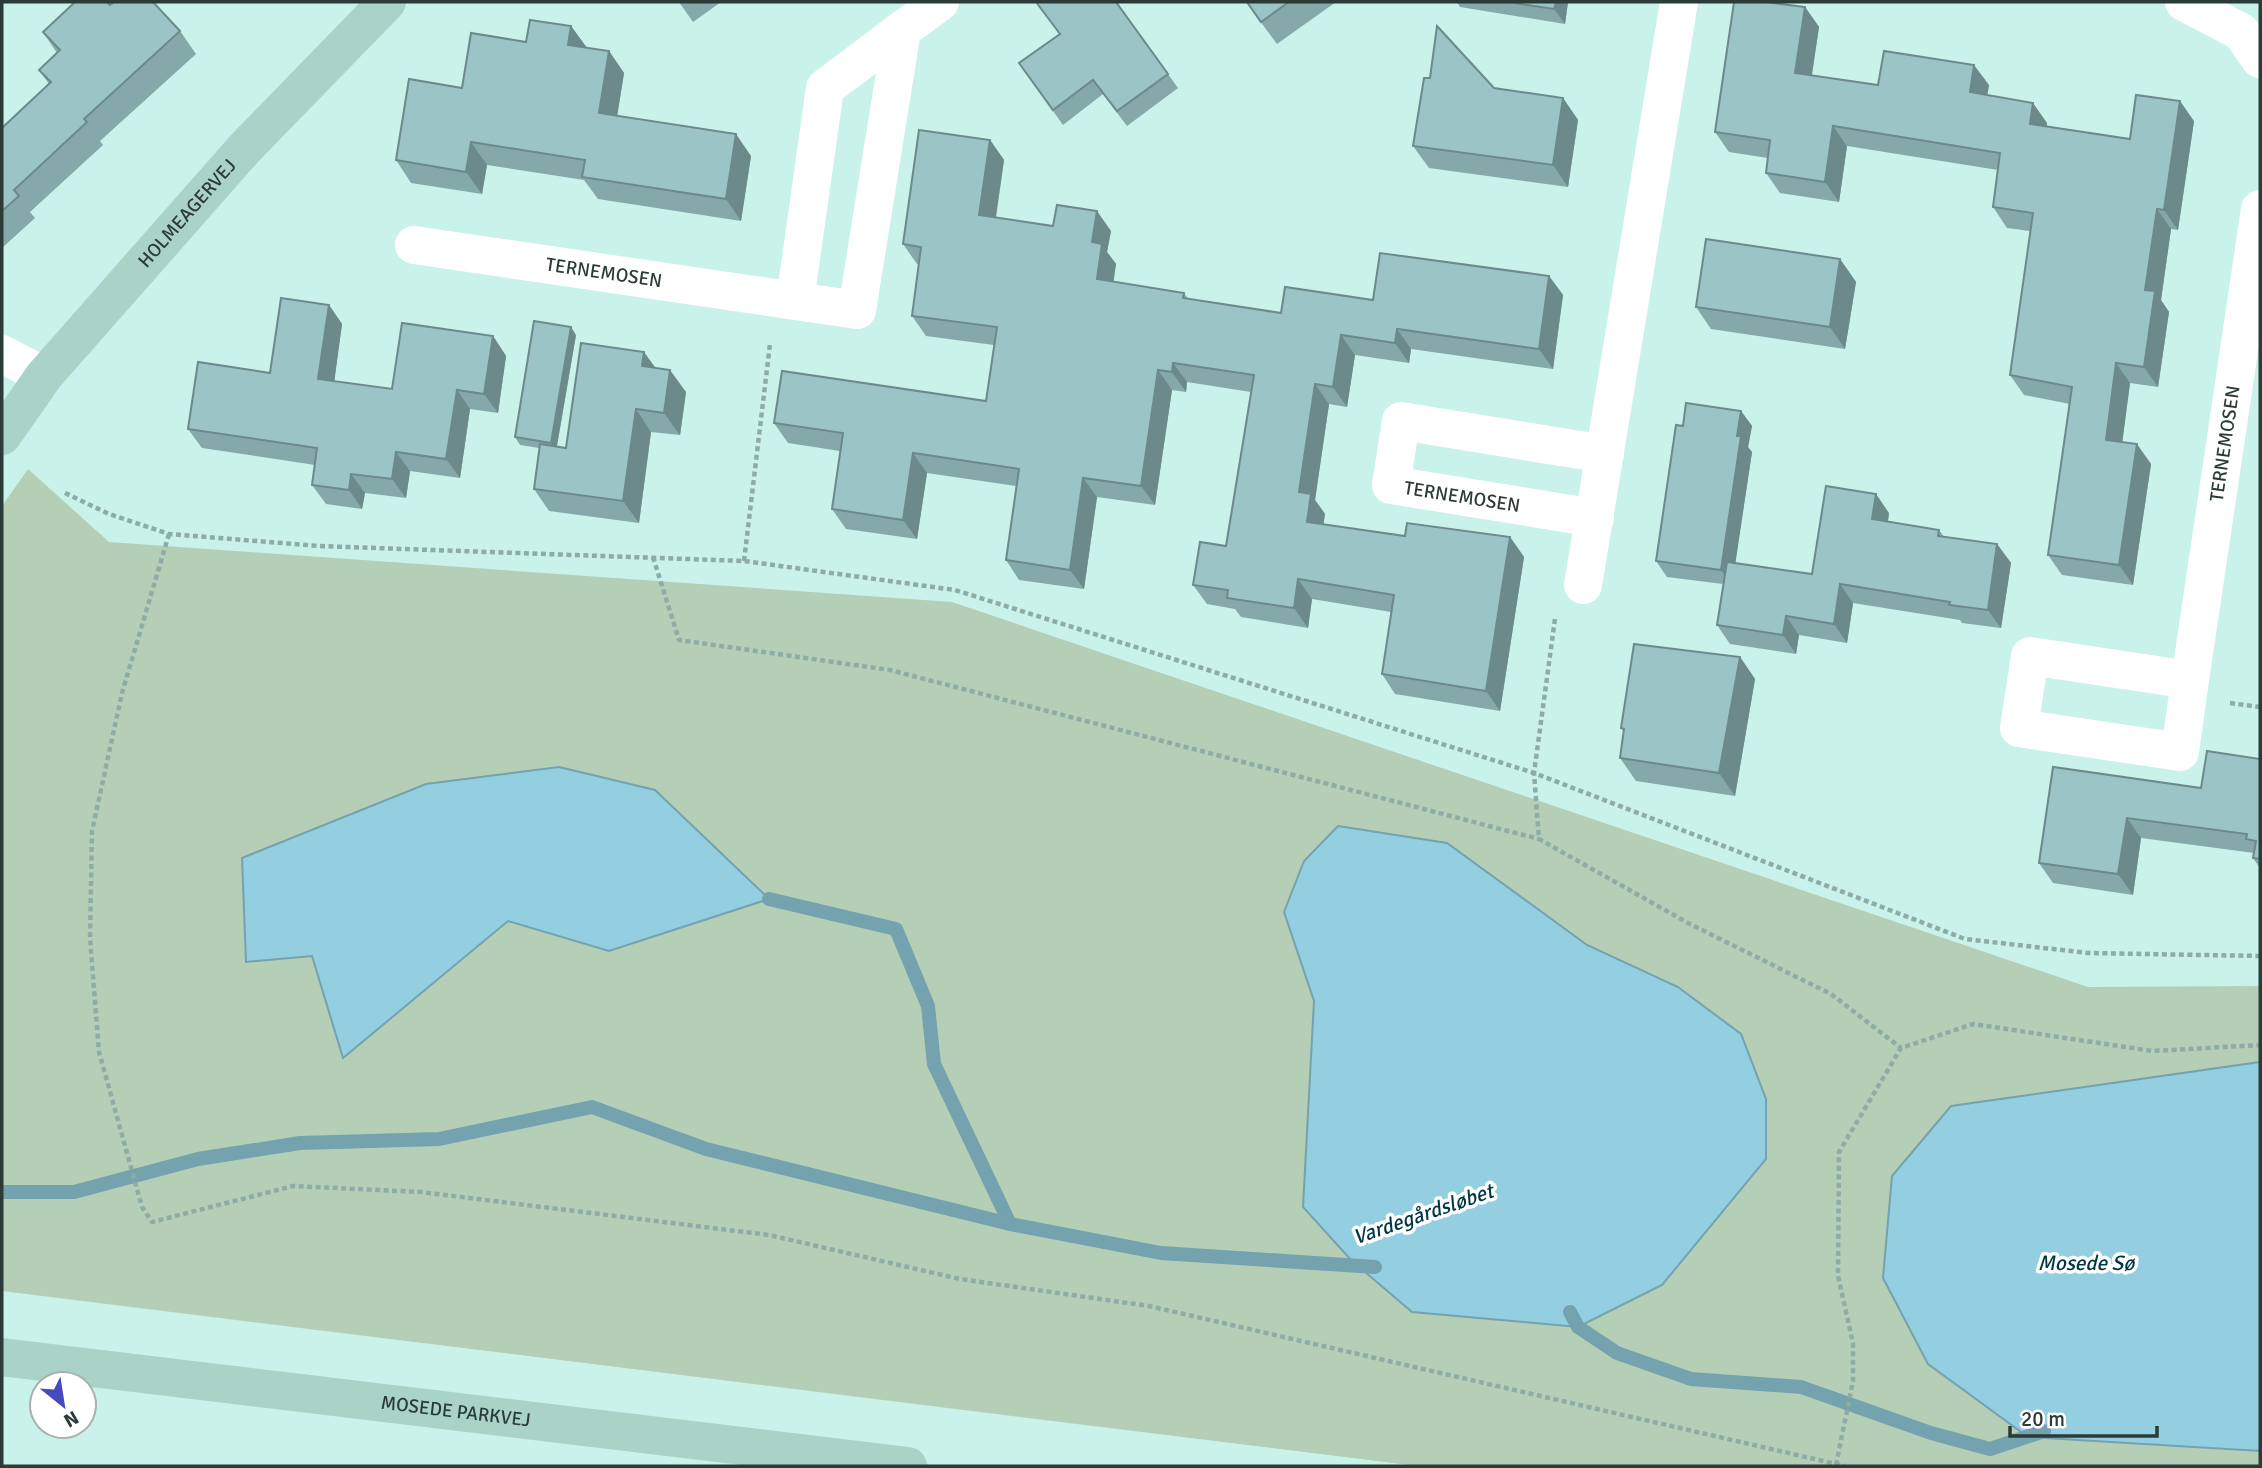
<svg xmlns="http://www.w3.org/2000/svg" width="2262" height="1468" viewBox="0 0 2262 1468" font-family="Signika,sans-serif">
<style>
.green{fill:#b4cfb5}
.water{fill:#93cee1;stroke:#74a2ae;stroke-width:2}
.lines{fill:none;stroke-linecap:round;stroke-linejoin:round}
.stream{stroke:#74a2ae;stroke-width:14}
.path{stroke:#8daca6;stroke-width:4.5;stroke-dasharray:5 3.5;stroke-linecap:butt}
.street{stroke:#fff;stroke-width:38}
.secondary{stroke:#a8d3c6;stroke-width:38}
.wall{fill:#85a9ab}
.shaded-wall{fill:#6c898b}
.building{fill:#9bc4c7;stroke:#6c898b;stroke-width:2}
.labels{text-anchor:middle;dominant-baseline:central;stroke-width:7;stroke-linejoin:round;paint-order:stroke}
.street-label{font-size:19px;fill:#2b3b38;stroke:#fff}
.water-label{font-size:21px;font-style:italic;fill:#003744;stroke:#fff}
</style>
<rect width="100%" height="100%" fill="#c9f2ea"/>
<!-- green -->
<polygon class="green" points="28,469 109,542 952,602 2088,987 2260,986 2260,1466 1417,1466 2,1291 2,506"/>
<!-- water -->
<g class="water">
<polygon points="559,767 655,790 769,899 609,951 508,921 343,1058 312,956 246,962 242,858 426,784"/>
<polygon points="1338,826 1447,843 1587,945 1678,987 1741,1034 1766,1099 1766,1159 1662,1285 1578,1327 1412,1312 1351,1260 1303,1207 1314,1001 1284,912 1304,861"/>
<polygon points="2260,1062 2260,1451 2028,1437 1928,1364 1883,1278 1892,1176 1951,1106"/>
</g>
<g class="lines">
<!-- stream -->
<g class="stream">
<polyline points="769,899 896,929 928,1006 934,1064 1010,1224"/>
<polyline points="2,1192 74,1192 198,1159 300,1143 439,1139 592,1107 706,1149 1010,1224 1161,1253 1375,1267"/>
<polyline points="1570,1312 1578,1327 1617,1353 1691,1379 1801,1387 1931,1433 1990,1449 2044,1431"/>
</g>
<!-- path -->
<g class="path">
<polyline points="65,493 109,514 169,534 319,546 744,561 955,590 1534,773 1965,939 2088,953 2260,956"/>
<polyline points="169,534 122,693 92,831 90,938 99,1052 142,1207 152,1222 293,1186 421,1192 769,1235 960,1279 1149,1306 1845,1466"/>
<polyline points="653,557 679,640 890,670 1539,839"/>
<polyline points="744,561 770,344"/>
<polyline points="1555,619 1534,773 1539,839 1688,923 1831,994 1901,1048"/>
<polyline points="2230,703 2260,707"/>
<polyline points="1836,1465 1853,1381 1853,1343 1838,1276 1839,1152 1901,1048 1973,1024 2152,1051 2260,1045"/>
</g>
<!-- street -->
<g class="street">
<polyline points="2184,2 2241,32 2260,59"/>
<path id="s1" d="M414 245 857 310 902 30 940 2"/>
<polyline points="795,301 825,88 902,30"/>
<polyline points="2,354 44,376"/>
<polyline points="1595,518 1391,485 1401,421 1605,454"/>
<polyline points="1583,585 1679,2"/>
<path id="s2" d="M2190 680 2030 656 2019 728 2180 752 2190 680 2260 209"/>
</g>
<!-- secondary -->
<g class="secondary">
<path id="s3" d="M2 436 44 376 244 149 387 2"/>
<path id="s4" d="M2 1357 908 1466"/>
</g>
</g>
<!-- wall -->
<g class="wall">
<polygon points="679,2 721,2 693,22"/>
<polygon points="1116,2 1178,88 1127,126 1103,94 1063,125 1019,63"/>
<polygon points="1246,2 1336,2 1277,44"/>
<polygon points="1457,2 1568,2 1565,24 1460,7"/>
<polygon points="110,5 180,31 196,54 100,141 103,145 30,212 35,218 2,248 2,128 49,84 39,70 57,53 43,32"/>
<polygon points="1805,7 1819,27 1812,75 1878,85 1989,85 1987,95 2047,123 2047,126 2130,139 2194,121 2178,230 2171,229 2161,300 2169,312 2158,387 2130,383 2122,442 2151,464 2133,585 2062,575 2048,555 2070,404 2024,395 2010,375 2030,231 2007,228 1993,207 1998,170 1847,146 1839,202 1780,193 1766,173 1768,158 1729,152 1715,132"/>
<polygon points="571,26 587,48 609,51 624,73 617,116 751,156 741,221 598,199 584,180 487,165 482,194 411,183 396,160 462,88 526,42"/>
<polygon points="1494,88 1563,98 1578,120 1568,187 1429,168 1413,146"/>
<polygon points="990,140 1004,160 996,218 1053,226 1111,231 1107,252 1116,264 1113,282 1184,293 1188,299 1281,313 1549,276 1563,295 1553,369 1411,349 1409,363 1355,355 1347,407 1329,404 1315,500 1325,514 1323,525 1405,536 1510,537 1524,557 1500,711 1395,694 1382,674 1391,612 1312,599 1308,628 1241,617 1235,609 1207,604 1193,585 1226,546 1251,392 1187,382 1186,392 1172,390 1155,505 1097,497 1084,589 1019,580 1006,560 1016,486 927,473 917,539 846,529 832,509 840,451 788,443 774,423 986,401 994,345 926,336 912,316 919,264 917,264 903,244"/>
<polygon points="1840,259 1856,282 1845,349 1711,329 1696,307"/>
<polygon points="329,305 342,324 334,381 392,389 493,336 506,356 498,413 470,409 460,478 410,471 406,498 365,493 362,509 326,504 312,485 315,465 202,448 188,429 270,373"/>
<polygon points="576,335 557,446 566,448 655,367 686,392 680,435 651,432 639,523 549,511 534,489 539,448 520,445 515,437"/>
<polygon points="1741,411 1752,426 1748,447 1752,452 1735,563 1812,574 1889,513 1888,522 1939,530 1944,537 1997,544 2011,563 2001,628 1962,623 1960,620 1853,603 1847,643 1799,635 1796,654 1730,644 1717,625 1723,584 1667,577 1656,561 1683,426"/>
<polygon points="1740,657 1755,679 1735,796 1636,781 1620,758 1624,732 1621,728"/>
<polygon points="2260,759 2260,868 2253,858 2254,853 2141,838 2133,895 2053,883 2039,863 2053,767 2201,788"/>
</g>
<!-- shaded-wall -->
<g class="shaded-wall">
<polygon points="1556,2 1568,2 1565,24 1554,9"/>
<polygon points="1805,7 1819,27 1809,93 1795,73"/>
<polygon points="571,26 587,48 568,45"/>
<polygon points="609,51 624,73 614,136 599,113"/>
<polygon points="1974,65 1989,85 1984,113 1970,92"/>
<polygon points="1563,98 1578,120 1568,187 1553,165"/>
<polygon points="2180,101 2194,121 2178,230 2164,210"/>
<polygon points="2033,103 2047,123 2044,144 2030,124"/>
<polygon points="1833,126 1847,146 1839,202 1825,182"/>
<polygon points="736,134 751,156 741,221 726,199"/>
<polygon points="990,140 1004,160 993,235 979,215"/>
<polygon points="471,142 487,165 482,194 466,172"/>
<polygon points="2157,209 2171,229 2161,300 2169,312 2158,387 2144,367 2145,290"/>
<polygon points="1097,211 1111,231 1107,252 1116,264 1111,299 1097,279 1092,242"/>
<polygon points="1840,259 1856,282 1845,349 1830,327"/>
<polygon points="1549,276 1563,295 1553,369 1539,349"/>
<polygon points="329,305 342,324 332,399 318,379"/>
<polygon points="571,327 576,335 556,451 551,443"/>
<polygon points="1397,329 1411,349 1409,363 1395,343"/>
<polygon points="1341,335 1355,355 1347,407 1333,387"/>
<polygon points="493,336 506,356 498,413 484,394"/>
<polygon points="644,352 660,374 642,366"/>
<polygon points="1173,363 1187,382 1186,392 1172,372"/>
<polygon points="2116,363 2130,383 2120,460 2106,440"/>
<polygon points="670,370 686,392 680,435 664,413"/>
<polygon points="1158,370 1172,390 1155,505 1141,486"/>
<polygon points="1315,384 1329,404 1315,500 1325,514 1321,542 1307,522 1299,492"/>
<polygon points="457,390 470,409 460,478 446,459"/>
<polygon points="636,409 651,432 639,523 623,501"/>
<polygon points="1741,411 1752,426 1748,447 1752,452 1732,586 1721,570"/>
<polygon points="2137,444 2151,464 2133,585 2119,565"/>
<polygon points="396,452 410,471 406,498 392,479"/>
<polygon points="913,453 927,473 917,539 903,520"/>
<polygon points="351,474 365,493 362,509 349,490"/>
<polygon points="1083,478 1097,497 1084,589 1070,570"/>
<polygon points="1876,494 1889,513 1885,538 1872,519"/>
<polygon points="1510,537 1524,557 1500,711 1486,691"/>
<polygon points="1997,544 2011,563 2001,628 1988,610"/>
<polygon points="1298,579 1312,599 1308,628 1294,608"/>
<polygon points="1840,584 1853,603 1847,643 1834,624"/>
<polygon points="1786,616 1799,635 1796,654 1783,635"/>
<polygon points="1740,657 1755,679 1735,796 1719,773"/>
<polygon points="2127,818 2141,838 2133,895 2118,874"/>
</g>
<!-- building -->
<g class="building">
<polygon points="75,2 107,2 110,5 114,2 153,2 180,31 84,119 87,122 14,190 19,196 2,211 2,128 51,82 39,70 60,50 43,32"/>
<polygon points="1036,2 1116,2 1168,74 1117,111 1093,80 1053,110 1019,63 1060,34"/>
<polygon points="1247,2 1289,2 1261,22"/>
<polygon points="1508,2 1556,2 1554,9"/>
<polygon points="1734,2 1765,2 1805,7 1795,73 1878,85 1884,51 1974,65 1970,92 2033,103 2030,124 2130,139 2136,95 2180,101 2164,210 2157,209 2145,290 2155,291 2144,367 2116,363 2106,440 2137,444 2119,565 2048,555 2072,387 2010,375 2033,213 1993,207 2000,153 1833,126 1825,182 1766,173 1770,140 1715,132"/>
<polygon points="530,20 571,26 568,45 609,51 599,113 736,134 726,199 582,177 585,160 471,142 466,172 396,160 409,79 462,88 471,33 526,42"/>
<polygon points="1437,26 1494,88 1563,98 1553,165 1413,146 1424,78 1430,78"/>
<polygon points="919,130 990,140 979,215 1053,226 1057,205 1097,211 1092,242 1102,244 1097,279 1184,293 1183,298 1281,313 1285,287 1373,300 1380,253 1549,276 1539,349 1397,329 1395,343 1341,335 1333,387 1315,384 1299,492 1311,494 1307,522 1405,536 1407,523 1510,537 1486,691 1382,674 1394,595 1298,579 1294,608 1227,598 1228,590 1193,585 1200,542 1226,546 1254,375 1173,363 1172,372 1158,370 1141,486 1083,478 1070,570 1006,560 1019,469 913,453 903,520 832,509 843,433 774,423 782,371 986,401 997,327 912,316 921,247 903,244"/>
<polygon points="1706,239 1840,259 1830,327 1696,307"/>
<polygon points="281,298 329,305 318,379 392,389 402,323 493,336 484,394 457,390 446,459 396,452 392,479 351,474 349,490 312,485 317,448 188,429 198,362 270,373"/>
<polygon points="534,321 571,327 551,443 515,437"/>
<polygon points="581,343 644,352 642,366 670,370 664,413 636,409 623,501 534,489 540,444 566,448"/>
<polygon points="1686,403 1741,411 1737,436 1741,436 1721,570 1656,561 1676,425 1683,426"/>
<polygon points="1826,486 1876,494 1872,519 1939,530 1938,536 1997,544 1988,610 1949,605 1950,602 1840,584 1834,624 1786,616 1783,635 1717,625 1727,562 1812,574"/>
<polygon points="1634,644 1740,657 1719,773 1620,758 1624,729 1621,728"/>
<polygon points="2207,751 2260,759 2260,859 2253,858 2256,841 2246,839 2247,834 2127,818 2118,874 2039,863 2053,767 2201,788"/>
</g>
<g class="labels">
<!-- street labels -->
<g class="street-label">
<text stroke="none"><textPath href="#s3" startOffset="290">HOLMEAGERVEJ</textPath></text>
<text stroke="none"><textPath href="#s1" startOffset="192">TERNEMOSEN</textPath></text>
<text stroke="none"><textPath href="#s2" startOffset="709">TERNEMOSEN</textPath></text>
<text transform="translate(1462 497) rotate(9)">TERNEMOSEN</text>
<text stroke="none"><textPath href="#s4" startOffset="457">MOSEDE PARKVEJ</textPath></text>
</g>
<!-- water labels -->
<g class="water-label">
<text transform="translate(1423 1214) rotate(-19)">Vardegårdsløbet</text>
<text x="2086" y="1263">Mosede Sø</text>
</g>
</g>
<!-- border -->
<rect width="2262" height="1468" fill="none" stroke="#2b3b38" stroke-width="7"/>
<!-- north arrow -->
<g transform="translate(63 1405) rotate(150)"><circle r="33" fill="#ffffff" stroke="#aab1af" stroke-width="2"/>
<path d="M0-5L12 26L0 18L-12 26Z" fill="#444abf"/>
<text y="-10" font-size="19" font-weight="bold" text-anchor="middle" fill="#2b3b38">N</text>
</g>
<!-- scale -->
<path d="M2010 1426v10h147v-10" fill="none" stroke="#2b3b38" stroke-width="3.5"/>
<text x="2021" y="1426" font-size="21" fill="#2b3b38" stroke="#ffffff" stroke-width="5" paint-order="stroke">20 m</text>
</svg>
